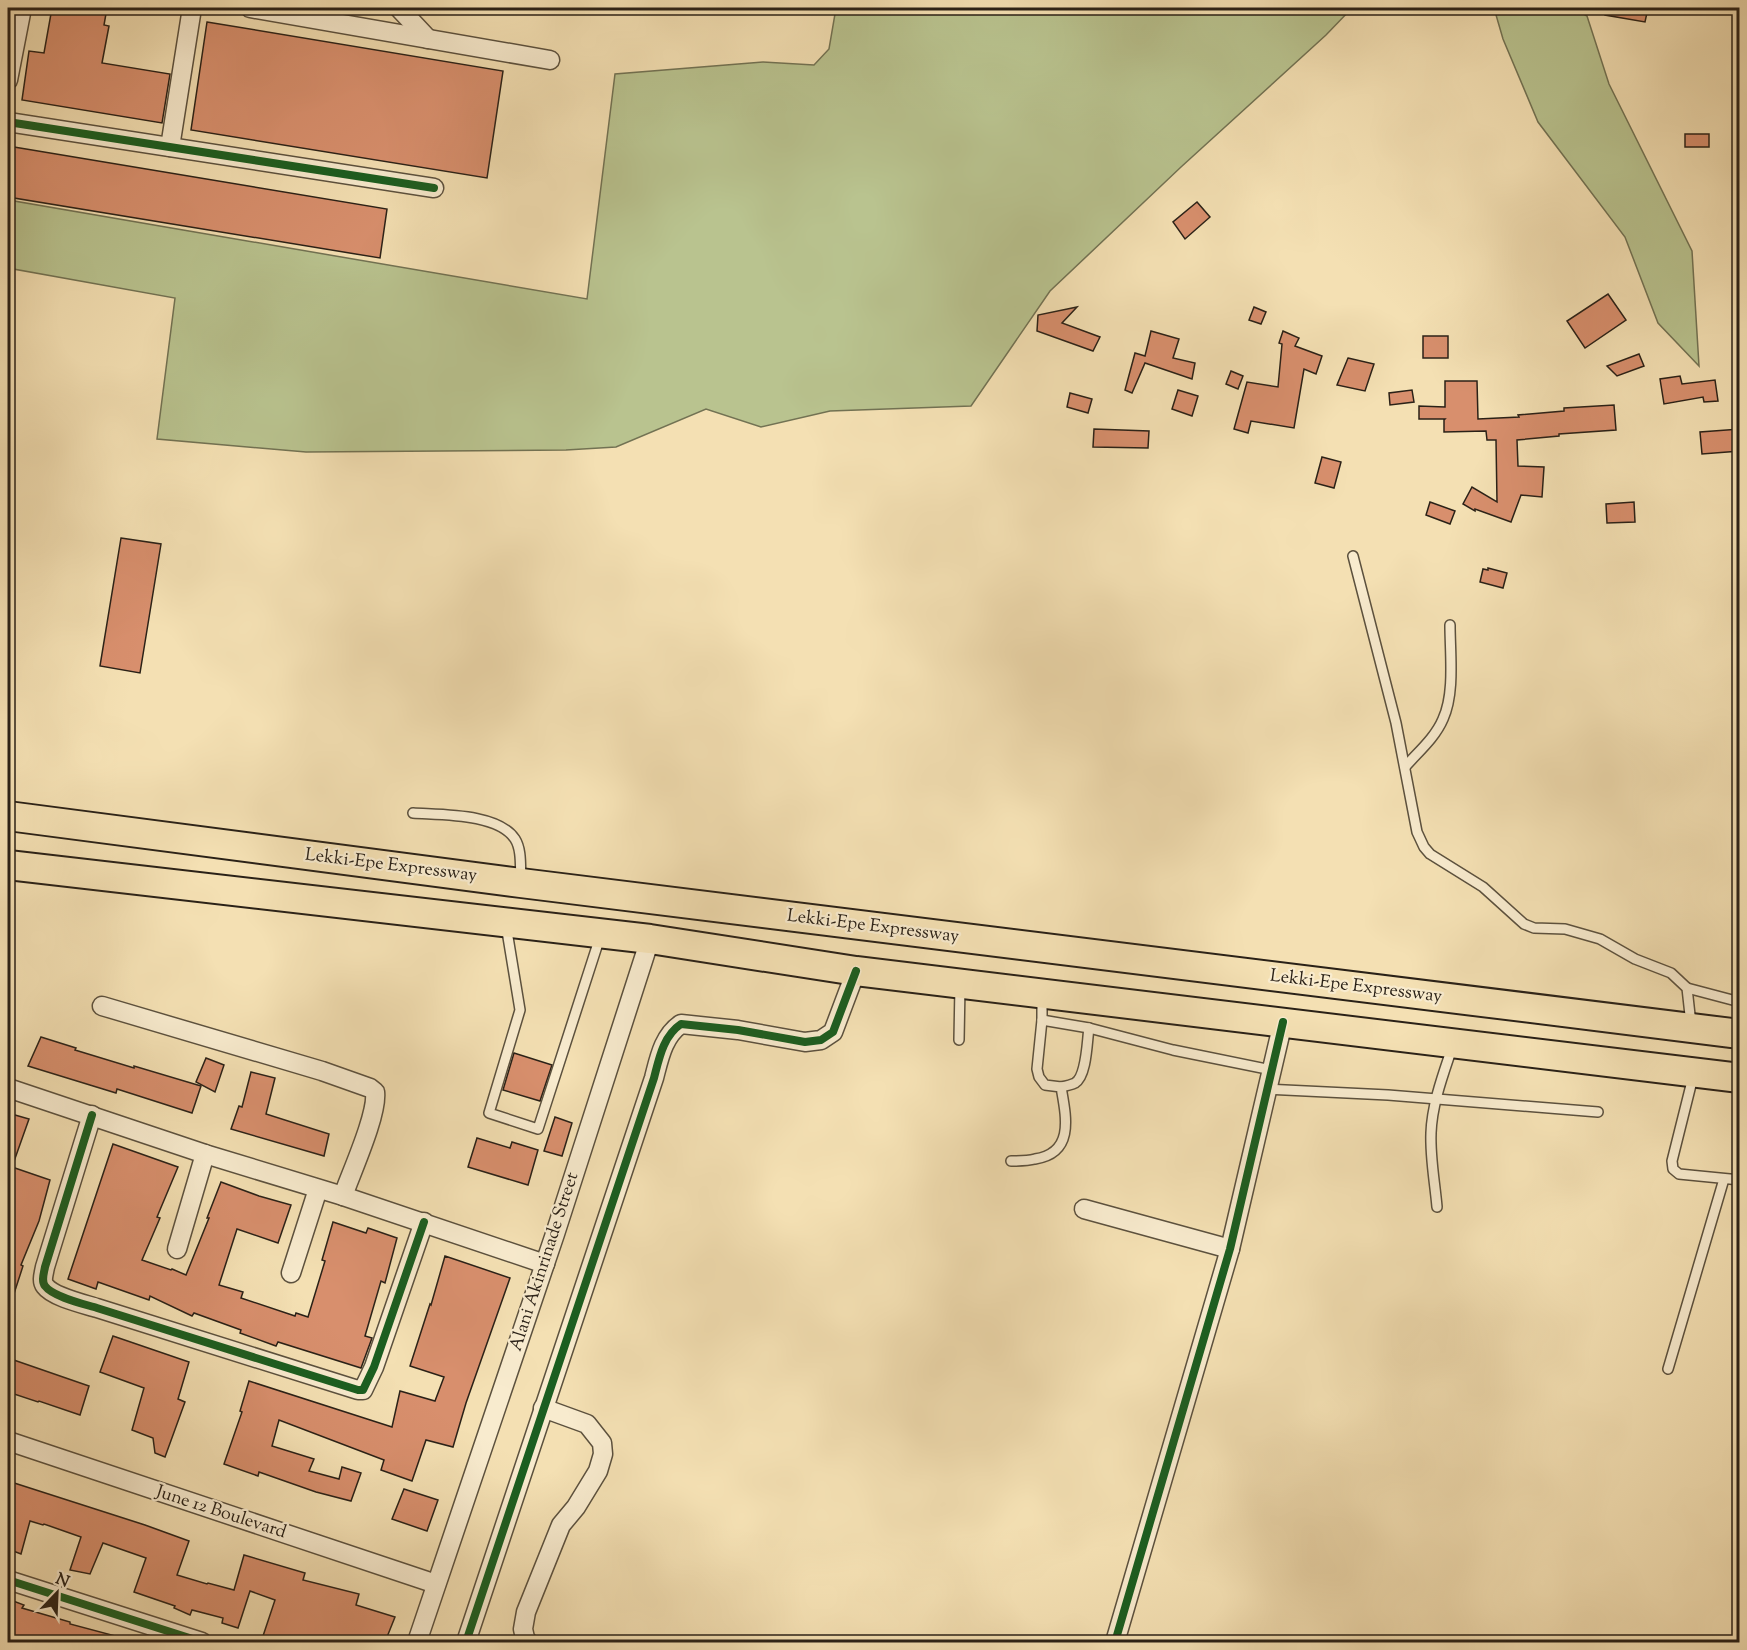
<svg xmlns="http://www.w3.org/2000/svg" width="1747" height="1650" viewBox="0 0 1747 1650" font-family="'Sorts Mill Goudy',serif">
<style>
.green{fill:#b9c38f;stroke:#727253;stroke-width:1.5}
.building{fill:#d88f6d;stroke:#2a2117;stroke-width:1.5}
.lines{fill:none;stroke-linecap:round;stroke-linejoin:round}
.service-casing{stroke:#5c513e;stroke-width:12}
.minor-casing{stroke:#5c513e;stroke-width:21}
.trunk-casing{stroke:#2a2117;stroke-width:32}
.service{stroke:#f8ebce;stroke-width:9}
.minor{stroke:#f8ebce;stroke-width:18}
.trunk{stroke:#f4e0b3;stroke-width:28}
.cycleway-casing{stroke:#f8ebce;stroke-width:11}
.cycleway{stroke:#1b5e20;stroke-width:8}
.labels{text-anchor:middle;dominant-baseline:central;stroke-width:4.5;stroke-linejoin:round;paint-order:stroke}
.street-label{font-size:18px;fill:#2a2117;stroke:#f8ebce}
</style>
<rect width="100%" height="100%" fill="#f4e0b3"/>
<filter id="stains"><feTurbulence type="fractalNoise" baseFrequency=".00333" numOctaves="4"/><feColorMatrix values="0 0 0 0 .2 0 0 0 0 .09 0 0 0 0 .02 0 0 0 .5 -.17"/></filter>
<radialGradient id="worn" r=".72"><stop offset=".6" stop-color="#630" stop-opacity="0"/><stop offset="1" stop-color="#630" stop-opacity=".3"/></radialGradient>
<!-- green -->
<g class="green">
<polygon points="836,8 1352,8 1326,35 1181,167 1050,291 971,406 830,411 761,427 706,409 616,447 566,450 306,452 157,439 175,298 8,268 8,200 587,299 615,74 763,62 814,65 829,49"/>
<polygon points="1494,8 1574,8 1587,16 1609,84 1692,251 1699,366 1658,323 1625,237 1538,122 1503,39"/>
</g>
<!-- building -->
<g class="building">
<polygon points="52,8 107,8 104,25 109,26 102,63 170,74 162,123 22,100 29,51 44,53"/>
<polygon points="1605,8 1648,8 1645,22 1605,15"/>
<polygon points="207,22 503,71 487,178 191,130"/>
<rect x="1685" y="134" width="24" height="13"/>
<polygon points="8,146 387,209 380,258 8,197"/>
<polygon points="1197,202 1210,217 1185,239 1173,222"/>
<polygon points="1608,294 1626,320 1585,348 1567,321"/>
<polygon points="1077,307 1062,323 1100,337 1093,351 1037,331 1038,315"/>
<polygon points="1254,307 1266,312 1261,324 1249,320"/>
<polygon points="1151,331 1179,339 1173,358 1195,363 1192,379 1145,363 1132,393 1125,390 1135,353 1145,356"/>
<polygon points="1283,331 1299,338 1295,346 1322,356 1316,374 1304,369 1294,428 1251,421 1248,433 1234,429 1247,382 1278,387 1282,344 1279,343"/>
<rect x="1423" y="336" width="25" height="22"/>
<polygon points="1639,354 1644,366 1617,376 1607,366"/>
<polygon points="1348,358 1374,364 1365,391 1337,385"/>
<polygon points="1231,371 1243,376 1238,389 1226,384"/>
<polygon points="1680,376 1682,384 1715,380 1718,401 1704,402 1703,397 1664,404 1660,379"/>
<polygon points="1445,381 1477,381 1478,419 1519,417 1518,415 1564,411 1564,408 1614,405 1616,430 1559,434 1559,436 1517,440 1518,466 1544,467 1542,497 1521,495 1511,522 1475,509 1475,511 1463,504 1472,487 1497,502 1496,440 1487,440 1486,431 1444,432 1444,420 1445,419 1419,419 1419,406 1445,407"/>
<polygon points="1178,390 1198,396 1192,416 1172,409"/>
<polygon points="1412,390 1414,402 1390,405 1389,393"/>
<polygon points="1070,393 1092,399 1088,413 1067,407"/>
<polygon points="1094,429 1149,431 1148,448 1093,447"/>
<polygon points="1740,429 1740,451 1702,454 1700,432"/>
<polygon points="1322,457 1341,462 1334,488 1315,483"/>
<polygon points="1430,502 1455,511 1450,524 1426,515"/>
<polygon points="1634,502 1635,522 1607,523 1606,504"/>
<polygon points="121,538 161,544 140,673 100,666"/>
<polygon points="1488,568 1507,573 1503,588 1480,582 1483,569 1488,570"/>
<polygon points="41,1037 76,1048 75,1050 134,1068 134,1066 201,1086 192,1113 117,1089 116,1093 28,1066"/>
<polygon points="514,1053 552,1065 540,1101 503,1090"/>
<polygon points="206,1058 224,1065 215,1092 196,1082"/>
<polygon points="251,1072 275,1078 266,1114 329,1134 324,1156 231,1129 239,1106 242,1107"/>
<polygon points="8,1113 29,1119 12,1167 50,1180 39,1221 21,1265 23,1266 10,1306 8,1305"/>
<polygon points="555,1117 572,1123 562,1156 544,1151"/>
<polygon points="477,1138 510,1148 512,1142 538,1150 528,1185 468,1167"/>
<polygon points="113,1144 178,1167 157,1217 160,1218 142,1260 171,1270 172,1269 186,1275 209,1218 207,1218 221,1182 259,1196 291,1205 278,1243 237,1229 219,1285 243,1292 241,1298 295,1316 296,1313 308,1317 325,1261 322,1260 333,1222 366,1233 368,1228 397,1238 385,1283 381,1281 365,1336 372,1338 361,1368 278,1342 276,1346 240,1333 241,1330 194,1313 192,1316 150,1296 149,1300 98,1282 96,1289 68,1279"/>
<polygon points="445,1256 510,1278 466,1403 453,1447 426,1440 412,1481 381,1470 384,1460 279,1420 272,1446 314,1459 309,1471 339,1479 342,1467 361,1473 351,1501 316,1492 259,1472 258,1476 224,1464 242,1412 240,1411 249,1381 392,1427 400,1391 435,1401 444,1377 410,1366 430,1304 431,1305"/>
<polygon points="113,1336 189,1362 178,1399 185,1402 165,1457 155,1453 153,1438 132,1430 144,1388 100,1372"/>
<polygon points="8,1358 89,1386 80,1415 39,1401 38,1402 8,1392"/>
<polygon points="8,1481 145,1525 189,1541 177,1575 207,1584 208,1583 234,1590 244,1555 305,1573 303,1580 359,1594 356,1605 395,1617 385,1642 282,1642 263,1636 275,1600 250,1591 238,1628 222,1623 223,1618 192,1610 190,1615 174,1608 175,1606 134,1592 146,1558 103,1543 90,1574 70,1570 81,1537 44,1524 43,1525 30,1521 21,1554 8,1549"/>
<polygon points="404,1489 438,1500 427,1531 392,1519"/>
<polygon points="8,1599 24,1605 22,1608 70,1622 70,1624 123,1638 123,1642 23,1642 8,1637"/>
</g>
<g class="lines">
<!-- service casing -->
<g class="service-casing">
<g id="service">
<polyline points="1353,556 1396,723 1417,832 1424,847 1430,854 1483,887 1524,924 1534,928 1565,929 1600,939 1635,959 1671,973 1687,988 1691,1024"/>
<path d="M1405 767C1418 752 1435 738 1443 719 1455 693 1450 654 1450 625"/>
<path d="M413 813C440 815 498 813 515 839 522 850 520 867 521 880"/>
<polyline points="506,925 520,1010 489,1113 538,1129 600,937"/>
<polyline points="1687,988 1740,1002"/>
<polyline points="1042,1020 1089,1028 1173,1050 1272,1070"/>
<polyline points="959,1040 960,986"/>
<polyline points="1693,1077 1672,1161 1673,1169 1679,1174 1740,1180"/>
<path d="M1061 1087C1066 1086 1071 1085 1075 1083 1087 1076 1087 1040 1089 1028"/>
<polyline points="1267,1089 1388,1095 1598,1112"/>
<path d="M1011 1161C1019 1161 1027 1161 1035 1159 1075 1153 1066 1116 1061 1087L1045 1085 1039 1077 1037 1069 1042 1020V996"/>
<path d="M1437 1207C1435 1183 1430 1158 1431 1133 1432 1104 1443 1075 1452 1048"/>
<polyline points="1668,1369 1724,1179"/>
</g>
</g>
<!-- minor casing -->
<g class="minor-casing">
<g id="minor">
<polyline points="250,8 550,60"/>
<polyline points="399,8 428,39"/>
<polyline points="8,80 22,8"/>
<polyline points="8,122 434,188"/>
<polyline points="170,147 192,8"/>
<path d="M102 1006 322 1071 370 1088 375 1092C378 1114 351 1173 343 1196"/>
<polyline points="8,1088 205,1154 343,1196 545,1264"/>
<path d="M92 1115 45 1267C44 1273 41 1281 45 1286 53 1297 84 1304 97 1308L358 1390H363L374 1367 424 1222"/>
<polyline points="1084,1209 1230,1249"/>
<polyline points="177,1249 205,1154"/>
<polyline points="291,1273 318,1189"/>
<polyline points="8,1441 436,1584"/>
<polyline points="8,1580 202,1642"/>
<polyline points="417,1642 555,1234 650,939"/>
<path d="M466 1642 654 1078C659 1059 663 1036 681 1024L738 1030 805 1042 821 1040 833 1032 856 971"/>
<polyline points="528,1642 525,1638 523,1629 526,1612 561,1525 576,1507 598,1471 603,1454 602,1443 587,1424 543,1408"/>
<polyline points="1115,1642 1230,1249 1283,1022"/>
</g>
</g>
<!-- trunk casing -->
<g class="trunk-casing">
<g id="trunk">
<polyline points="8,816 521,883 1740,1034"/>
<polyline points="8,865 650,939 856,971 1740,1078"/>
</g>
</g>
<!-- service -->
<use href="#service" class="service"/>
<!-- minor -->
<use href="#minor" class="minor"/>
<!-- trunk -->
<use href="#trunk" class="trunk"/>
<!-- cycleway casing -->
<g class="cycleway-casing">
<g id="cycleway">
<polyline points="8,122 434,188"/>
<path d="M92 1115 45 1267C44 1273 41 1281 45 1286 53 1297 84 1304 97 1308L358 1390H363L374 1367 424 1222"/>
<polyline points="8,1580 202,1642"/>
<path d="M466 1642 654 1078C659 1059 663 1036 681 1024L738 1030 805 1042 821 1040 833 1032 856 971"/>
<polyline points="1115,1642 1230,1249 1283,1022"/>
</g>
</g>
<!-- cycleway -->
<use href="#cycleway" class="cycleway"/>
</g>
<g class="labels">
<!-- street labels -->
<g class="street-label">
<text transform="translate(391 866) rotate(7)">Lekki-Epe Expressway</text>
<text transform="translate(873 927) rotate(7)">Lekki-Epe Expressway</text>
<text transform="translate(1356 987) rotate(7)">Lekki-Epe Expressway</text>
<text transform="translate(545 1262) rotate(-72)">Alani Akinrinade Street</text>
<text transform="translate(221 1513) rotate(18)">June 12 Boulevard</text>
</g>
</g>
<!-- margin -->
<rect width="1747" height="1650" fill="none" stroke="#f4e0b3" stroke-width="30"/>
<rect x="9" y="9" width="1729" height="1632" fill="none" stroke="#2a2117" stroke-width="3"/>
<rect x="15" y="15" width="1717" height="1620" fill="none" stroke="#2a2117" stroke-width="1.5"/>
<!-- north arrow -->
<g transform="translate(57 1593) rotate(23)" stroke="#f8ebce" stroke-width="4.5" paint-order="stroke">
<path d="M0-4.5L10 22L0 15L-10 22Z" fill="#2a2117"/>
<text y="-9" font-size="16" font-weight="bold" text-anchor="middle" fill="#2a2117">N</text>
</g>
<rect width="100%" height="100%" filter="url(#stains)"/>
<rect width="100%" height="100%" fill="url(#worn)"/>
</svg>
